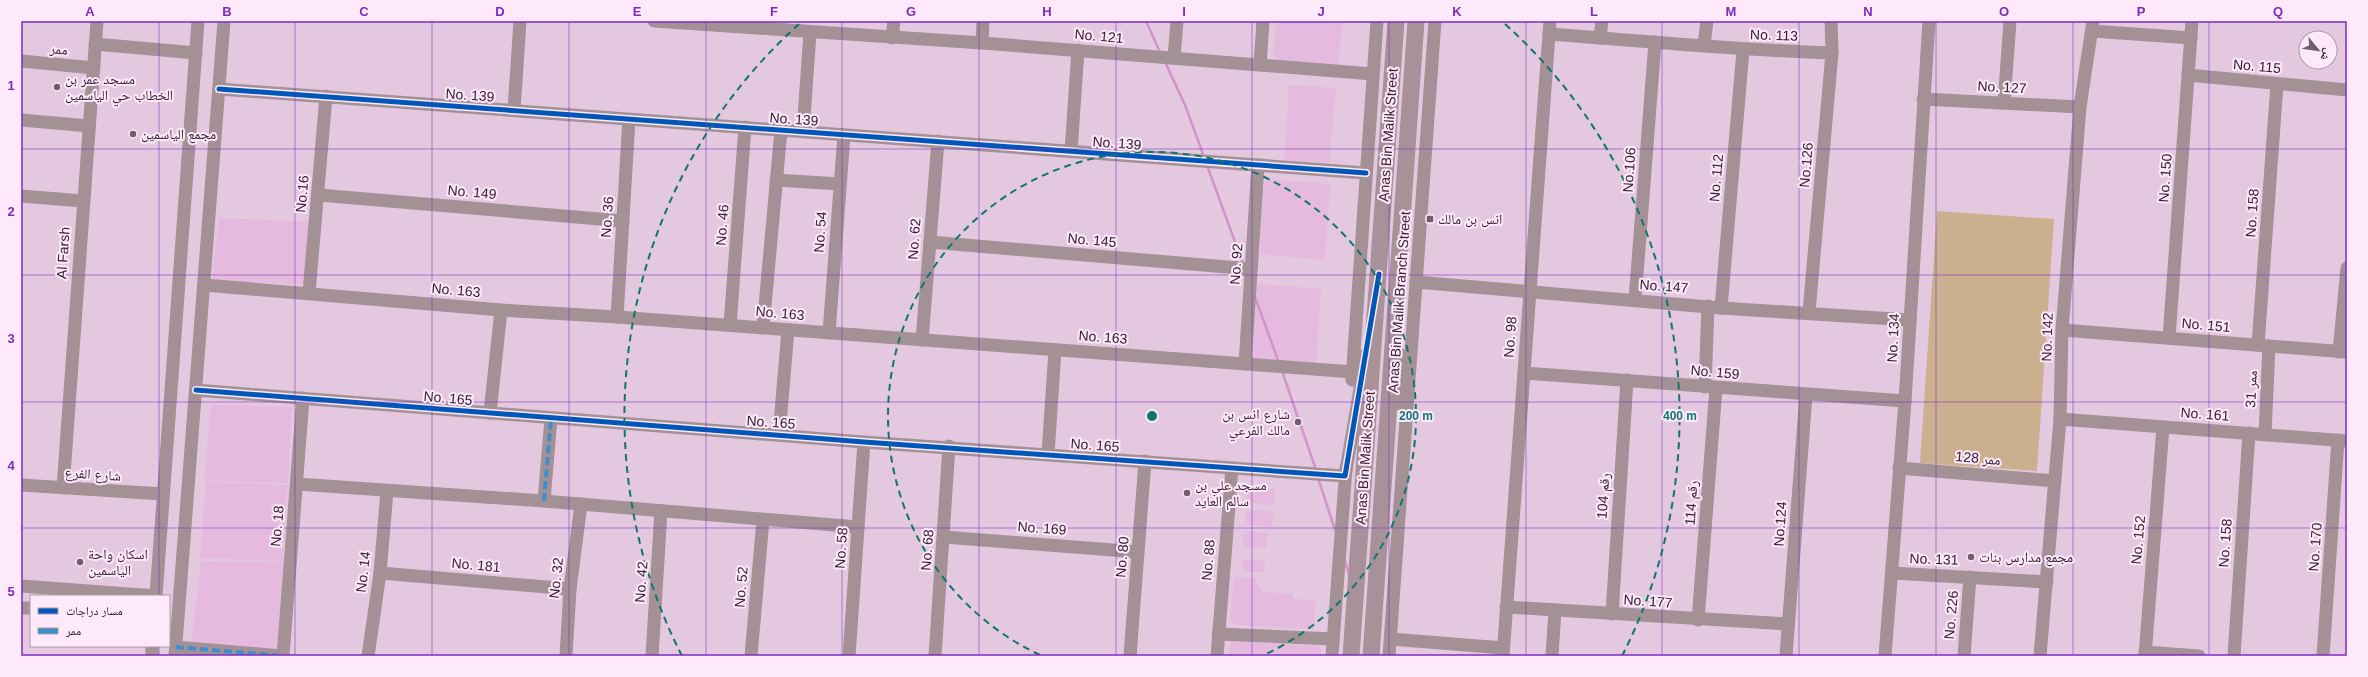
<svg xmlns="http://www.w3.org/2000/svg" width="2368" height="677" viewBox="0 0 2368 677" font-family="Helvetica,'Noto Naskh Arabic',sans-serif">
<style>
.built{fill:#e5bade}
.green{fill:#cbb08f}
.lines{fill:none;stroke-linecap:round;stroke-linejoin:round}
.stream{stroke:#d293cb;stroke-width:2.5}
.minor{stroke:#a39195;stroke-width:13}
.major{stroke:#a89199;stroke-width:17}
.quiet{stroke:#3d8ece;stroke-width:4;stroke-dasharray:8 4;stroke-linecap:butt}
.cycleway-casing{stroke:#fde9fa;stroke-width:8}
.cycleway{stroke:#0057b8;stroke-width:5}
.grid{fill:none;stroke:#7b2cbf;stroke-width:1;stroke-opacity:0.55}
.ring{fill:none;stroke:#0f766e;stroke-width:2;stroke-dasharray:7 5}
.poi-dot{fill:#725d6f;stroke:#fde9fa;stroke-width:1.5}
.labels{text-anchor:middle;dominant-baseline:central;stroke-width:4;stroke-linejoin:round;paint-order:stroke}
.street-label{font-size:14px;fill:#352333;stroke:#fde9fa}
.poi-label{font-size:14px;fill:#352333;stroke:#fde9fa;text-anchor:start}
.centre{fill:#0f766e;stroke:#fde9fa;stroke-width:2}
.ring-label{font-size:12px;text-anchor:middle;font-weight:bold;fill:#0f766e;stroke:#fde9fa;stroke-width:4;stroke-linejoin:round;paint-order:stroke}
.neatline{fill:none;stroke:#7b2cbf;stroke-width:1.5}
.grid-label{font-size:13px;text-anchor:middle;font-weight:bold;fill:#7b2cbf}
</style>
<rect width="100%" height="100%" fill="#e3c8df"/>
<!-- built -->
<g class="built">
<polygon points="1277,21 1343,21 1338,66 1280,62 1273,53"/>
<polygon points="1289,85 1336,88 1329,165 1284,161"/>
<polygon points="1268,179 1330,184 1325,260 1260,254 1263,187"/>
<polygon points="219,218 310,222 305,281 301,285 212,280"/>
<polygon points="1259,284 1321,289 1316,365 1251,360 1254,292"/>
<polygon points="211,405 292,407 288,483 204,481"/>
<polygon points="206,482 287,485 283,561 200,558"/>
<polygon points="1253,488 1275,490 1273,505 1246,502 1247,491"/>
<polygon points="1252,510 1274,512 1272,527 1245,524 1246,513"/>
<polygon points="1246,531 1268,533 1266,548 1245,547 1241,535"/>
<polygon points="1243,559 1265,561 1264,572 1245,572 1241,568"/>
<polygon points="201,561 284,562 277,648 191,645"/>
<polygon points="1234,577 1255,578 1262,592 1293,594 1293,599 1316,600 1314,629 1235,625 1230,621"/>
<polygon points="1230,641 1321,646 1321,656 1229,656"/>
</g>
<!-- green -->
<polygon class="green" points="1937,211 2054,219 2037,471 1920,463"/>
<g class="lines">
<!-- stream -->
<g class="stream">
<polyline points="1146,21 1159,50"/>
<polyline points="1166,64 1185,105 1203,154"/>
<polyline points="1208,168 1242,261"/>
<polyline points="1255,297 1278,360"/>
<polyline points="1283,374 1315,467"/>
<polyline points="1319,481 1335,530"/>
<polyline points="1345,561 1349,574"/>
</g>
<!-- minor -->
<g class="minor">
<polyline points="654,21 982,43 1373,74"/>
<polyline points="2092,31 2191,38"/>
<path d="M1549 34C1643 41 1737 50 1832 53"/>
<polyline points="892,38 894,21"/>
<polyline points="1600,38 1602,21"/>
<polyline points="982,43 983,21"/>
<polyline points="95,44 196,53"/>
<polyline points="1704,45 1707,21"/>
<polyline points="1174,58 1177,21"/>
<polyline points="21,61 94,68"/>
<polyline points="1260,65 1263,21"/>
<polyline points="2188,75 2347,90"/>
<polyline points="219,89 1366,173"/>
<polyline points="1923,99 2080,107"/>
<polyline points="2004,103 2010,21"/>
<polyline points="514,110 520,21"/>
<polyline points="21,120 89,126"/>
<polyline points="803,131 810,33"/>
<polyline points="1071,151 1078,50"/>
<polyline points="776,180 840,184"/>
<polyline points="319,195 623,221"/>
<polyline points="21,196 83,201"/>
<polyline points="930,242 1251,269"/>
<polyline points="1416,282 1721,308 1910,320"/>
<polyline points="204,285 501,310 617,317 1353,372"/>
<polyline points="309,293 326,96"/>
<polyline points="1635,300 1655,42"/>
<polyline points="1721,308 1743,50"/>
<polyline points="1809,312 1832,53 1831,21"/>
<polyline points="617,317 629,119"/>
<polyline points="730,325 745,127"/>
<polyline points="763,328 781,130"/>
<polyline points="2062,330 2347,352"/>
<polyline points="829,333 844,135"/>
<polyline points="2169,338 2192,21"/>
<polyline points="922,340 938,141"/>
<polyline points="2258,345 2277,84"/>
<polyline points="2339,352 2347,268"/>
<polyline points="1400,354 1400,404"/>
<polyline points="1245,364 1258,165"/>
<polyline points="1524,373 1905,401"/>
<polyline points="1352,380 1377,21"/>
<polyline points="1705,387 1708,306"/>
<polyline points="196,390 864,442 1345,476 1366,354"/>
<polyline points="490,413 501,310"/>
<polyline points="2060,419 2347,441"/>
<polyline points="2265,434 2269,346"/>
<polyline points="779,435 788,330"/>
<polyline points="1048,454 1055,350"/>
<polyline points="1899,468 2055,481"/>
<polyline points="297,484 544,501 858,527"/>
<polyline points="21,485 163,494"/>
<polyline points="63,488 97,21"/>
<polyline points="544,501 551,418"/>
<polyline points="944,537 1138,552"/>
<polyline points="380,573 570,589"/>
<polyline points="1892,573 2047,582"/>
<polyline points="21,586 156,596"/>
<polyline points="156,596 198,21"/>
<polyline points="1506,607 1788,624"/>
<polyline points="21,608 31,608"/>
<polyline points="1612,614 1627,380"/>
<polyline points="1698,620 1716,388"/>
<polyline points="1218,634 1333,639"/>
<polyline points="1391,639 1503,648"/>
<polyline points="176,647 283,656"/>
<polyline points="2145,652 2199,656"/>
<polyline points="152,656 152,646"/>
<polyline points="175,656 224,21"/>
<polyline points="283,656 303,398"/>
<polyline points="368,656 380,573 387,491"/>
<polyline points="566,656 570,589 581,504"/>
<polyline points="652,656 661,511"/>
<polyline points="751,656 763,520"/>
<polyline points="849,656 864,442"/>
<polyline points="935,656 949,446"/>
<polyline points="1130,656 1145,461"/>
<polyline points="1217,656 1232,468"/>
<polyline points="1332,656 1346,468"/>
<polyline points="1389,656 1435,21"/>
<polyline points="1503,656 1550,21"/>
<polyline points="1552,656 1555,610"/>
<polyline points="1786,656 1806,395"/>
<polyline points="1885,656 1905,401 1929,21"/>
<polyline points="1964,656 1970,577"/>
<polyline points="2040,656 2060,419 2062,330 2080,107 2093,21"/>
<polyline points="2145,656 2163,427"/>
<polyline points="2234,656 2249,433"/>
<polyline points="2323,656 2338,440"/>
</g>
<!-- major -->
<g class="major">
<polyline points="1351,656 1396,21"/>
<polyline points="1371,656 1416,21"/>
</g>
<!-- quiet -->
<g class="quiet">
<polyline points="544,501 551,418"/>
<polyline points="176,647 283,656"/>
</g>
<!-- cycleway casing -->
<g class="cycleway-casing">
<g id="cycleway">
<polyline points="219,89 1366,173"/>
<polyline points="196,390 864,442 1345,476 1379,274"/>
</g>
</g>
<!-- cycleway -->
<use href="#cycleway" class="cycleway"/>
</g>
<!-- grid -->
<path class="grid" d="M159 21V596M295 21V656M432 21V656M569 21V656M706 21V656M842 21V656M979 21V656M1116 21V656M1252 21V656M1389 21V656M1526 21V656M1662 21V656M1799 21V656M1936 21V656M2073 21V656M2209 21V656M21 149H2347M21 275H2347M21 402H2347M21 528H2347M159 646V656"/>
<!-- distance rings -->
<g class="ring">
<path d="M1040 655A264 264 0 1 1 1264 655"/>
<path d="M682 656A528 528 0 0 1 799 24M1505 24A528 528 0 0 1 1622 656"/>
</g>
<!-- markers -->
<g class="poi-dot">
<circle cx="57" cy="87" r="4"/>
<circle cx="133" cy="134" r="4"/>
<rect x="1426" y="215" width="8" height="8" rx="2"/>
<circle cx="1298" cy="422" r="4"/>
<circle cx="1187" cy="493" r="4"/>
<circle cx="1971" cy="557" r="4"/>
<circle cx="80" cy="562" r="4"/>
</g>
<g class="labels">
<!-- street labels -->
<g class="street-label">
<text transform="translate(1774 35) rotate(2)">No. 113</text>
<text transform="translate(1099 36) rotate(5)">No. 121</text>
<text transform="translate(59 49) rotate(6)">ممر</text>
<text transform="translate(2257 66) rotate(5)">No. 115</text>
<text transform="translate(2002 87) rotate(3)">No. 127</text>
<text transform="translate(470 95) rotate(4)">No. 139</text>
<text transform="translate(794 119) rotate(4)">No. 139</text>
<text transform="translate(1388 135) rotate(-86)">Anas Bin Malik Street</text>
<text transform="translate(1117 143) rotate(4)">No. 139</text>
<text transform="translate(1806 165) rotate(-85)">No.126</text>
<text transform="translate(1629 170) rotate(-86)">No.106</text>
<text transform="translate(1716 178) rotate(-85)">No. 112</text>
<text transform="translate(2165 178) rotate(-86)">No. 150</text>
<text transform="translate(472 192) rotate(5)">No. 149</text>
<text transform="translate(302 194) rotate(-85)">No.16</text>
<text transform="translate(2252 213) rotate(-86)">No. 158</text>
<text transform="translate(607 217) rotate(-86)">No. 36</text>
<text transform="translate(722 225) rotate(-86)">No. 46</text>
<text transform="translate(820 232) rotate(-86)">No. 54</text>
<text transform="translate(914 239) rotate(-86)">No. 62</text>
<text transform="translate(1092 240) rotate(5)">No. 145</text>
<text transform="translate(63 253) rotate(-86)">Al Farsh</text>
<text transform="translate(1236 264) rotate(-86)">No. 92</text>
<text transform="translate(1664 286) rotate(4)">No. 147</text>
<text transform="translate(456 290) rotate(5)">No. 163</text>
<text transform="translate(1399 302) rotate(-86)">Anas Bin Malik Branch Street</text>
<text transform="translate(780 313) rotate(5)">No. 163</text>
<text transform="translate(2206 325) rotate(5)">No. 151</text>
<text transform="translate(1103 337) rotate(4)">No. 163</text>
<text transform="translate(1510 337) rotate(-86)">No. 98</text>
<text transform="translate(2047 337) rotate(-88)">No. 142</text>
<text transform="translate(1893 338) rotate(-87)">No. 134</text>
<text transform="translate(1715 372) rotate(5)">No. 159</text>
<text transform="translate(2251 389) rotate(-87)">ممر 31</text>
<text transform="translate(448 398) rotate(5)">No. 165</text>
<text transform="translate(2205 414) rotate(4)">No. 161</text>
<text transform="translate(771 422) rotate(4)">No. 165</text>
<text transform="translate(1095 445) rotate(4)">No. 165</text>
<text transform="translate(1365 458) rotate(-86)">Anas Bin Malik Street</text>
<text transform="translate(1978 458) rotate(5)">ممر 128</text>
<text transform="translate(93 474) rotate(4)">شارع الفرع</text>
<text transform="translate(1603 496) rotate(-86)">رقم 104</text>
<text transform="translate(1691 503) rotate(-86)">رقم 114</text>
<text transform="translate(1780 524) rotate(-86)">No.124</text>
<text transform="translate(277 526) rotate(-85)">No. 18</text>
<text transform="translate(1042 528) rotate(4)">No. 169</text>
<text transform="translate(2138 540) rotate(-85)">No. 152</text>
<text transform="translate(2225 543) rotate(-86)">No. 158</text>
<text transform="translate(2315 547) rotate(-86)">No. 170</text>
<text transform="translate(841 548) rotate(-86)">No. 58</text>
<text transform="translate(927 550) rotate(-86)">No. 68</text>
<text transform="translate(1122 557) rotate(-85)">No. 80</text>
<text transform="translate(1934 559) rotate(2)">No. 131</text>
<text transform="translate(1208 560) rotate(-85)">No. 88</text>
<text transform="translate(476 565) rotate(5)">No. 181</text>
<text transform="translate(363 572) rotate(-83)">No. 14</text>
<text transform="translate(556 578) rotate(-84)">No. 32</text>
<text transform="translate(641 582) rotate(-86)">No. 42</text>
<text transform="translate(741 587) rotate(-85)">No. 52</text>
<text transform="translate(1648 601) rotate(4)">No. 177</text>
<text transform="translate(1951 615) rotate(-85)">No. 226</text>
</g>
<!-- poi labels -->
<g class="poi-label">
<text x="65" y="79">مسجد عمر بن<tspan x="65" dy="16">الخطاب حي الياسمين</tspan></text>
<text x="141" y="134">مجمع الياسمين</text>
<text x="1438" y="219">انس بن مالك</text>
<text x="1290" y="414" text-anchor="end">شارع انس بن<tspan x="1290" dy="16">مالك الفرعي</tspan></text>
<text x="1195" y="485">مسجد علي بن<tspan x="1195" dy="16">سالم العايد</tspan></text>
<text x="88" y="554">اسكان واحة<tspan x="88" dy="16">الياسمين</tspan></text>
<text x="1979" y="557">مجمع مدارس بنات</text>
</g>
</g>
<circle cx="1152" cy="416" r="6" class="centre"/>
<g class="ring-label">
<text x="1416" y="420">200 m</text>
<text x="1680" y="420">400 m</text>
</g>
<!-- border -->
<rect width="2368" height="677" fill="none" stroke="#fde9fa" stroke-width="44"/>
<!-- legend -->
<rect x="30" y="595" width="140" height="52" fill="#fde9fa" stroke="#ad9aaa"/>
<rect x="38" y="608" width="20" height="6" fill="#0057b8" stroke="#ad9aaa"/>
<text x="66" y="615" font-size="12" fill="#352333">مسار دراجات</text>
<rect x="38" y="628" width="20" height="6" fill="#3d8ece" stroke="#ad9aaa"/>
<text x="66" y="635" font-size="12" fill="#352333">ممر</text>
<!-- north arrow -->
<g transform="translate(2318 50) rotate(119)"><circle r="19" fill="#fde9fa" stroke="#ad9aaa"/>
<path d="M0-3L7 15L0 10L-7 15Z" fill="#725d6f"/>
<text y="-6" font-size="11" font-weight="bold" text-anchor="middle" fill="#352333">ش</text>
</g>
<rect x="22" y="22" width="2324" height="633" class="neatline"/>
<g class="grid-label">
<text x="90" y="16">A</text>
<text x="227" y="16">B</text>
<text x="364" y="16">C</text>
<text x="500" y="16">D</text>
<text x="637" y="16">E</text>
<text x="774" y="16">F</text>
<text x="911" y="16">G</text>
<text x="1047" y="16">H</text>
<text x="1184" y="16">I</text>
<text x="1321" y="16">J</text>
<text x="1457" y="16">K</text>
<text x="1594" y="16">L</text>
<text x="1731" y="16">M</text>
<text x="1868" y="16">N</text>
<text x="2004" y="16">O</text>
<text x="2141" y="16">P</text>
<text x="2278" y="16">Q</text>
<text x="11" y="90">1</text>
<text x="11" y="216">2</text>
<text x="11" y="343">3</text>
<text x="11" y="470">4</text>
<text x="11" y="596">5</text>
</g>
</svg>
